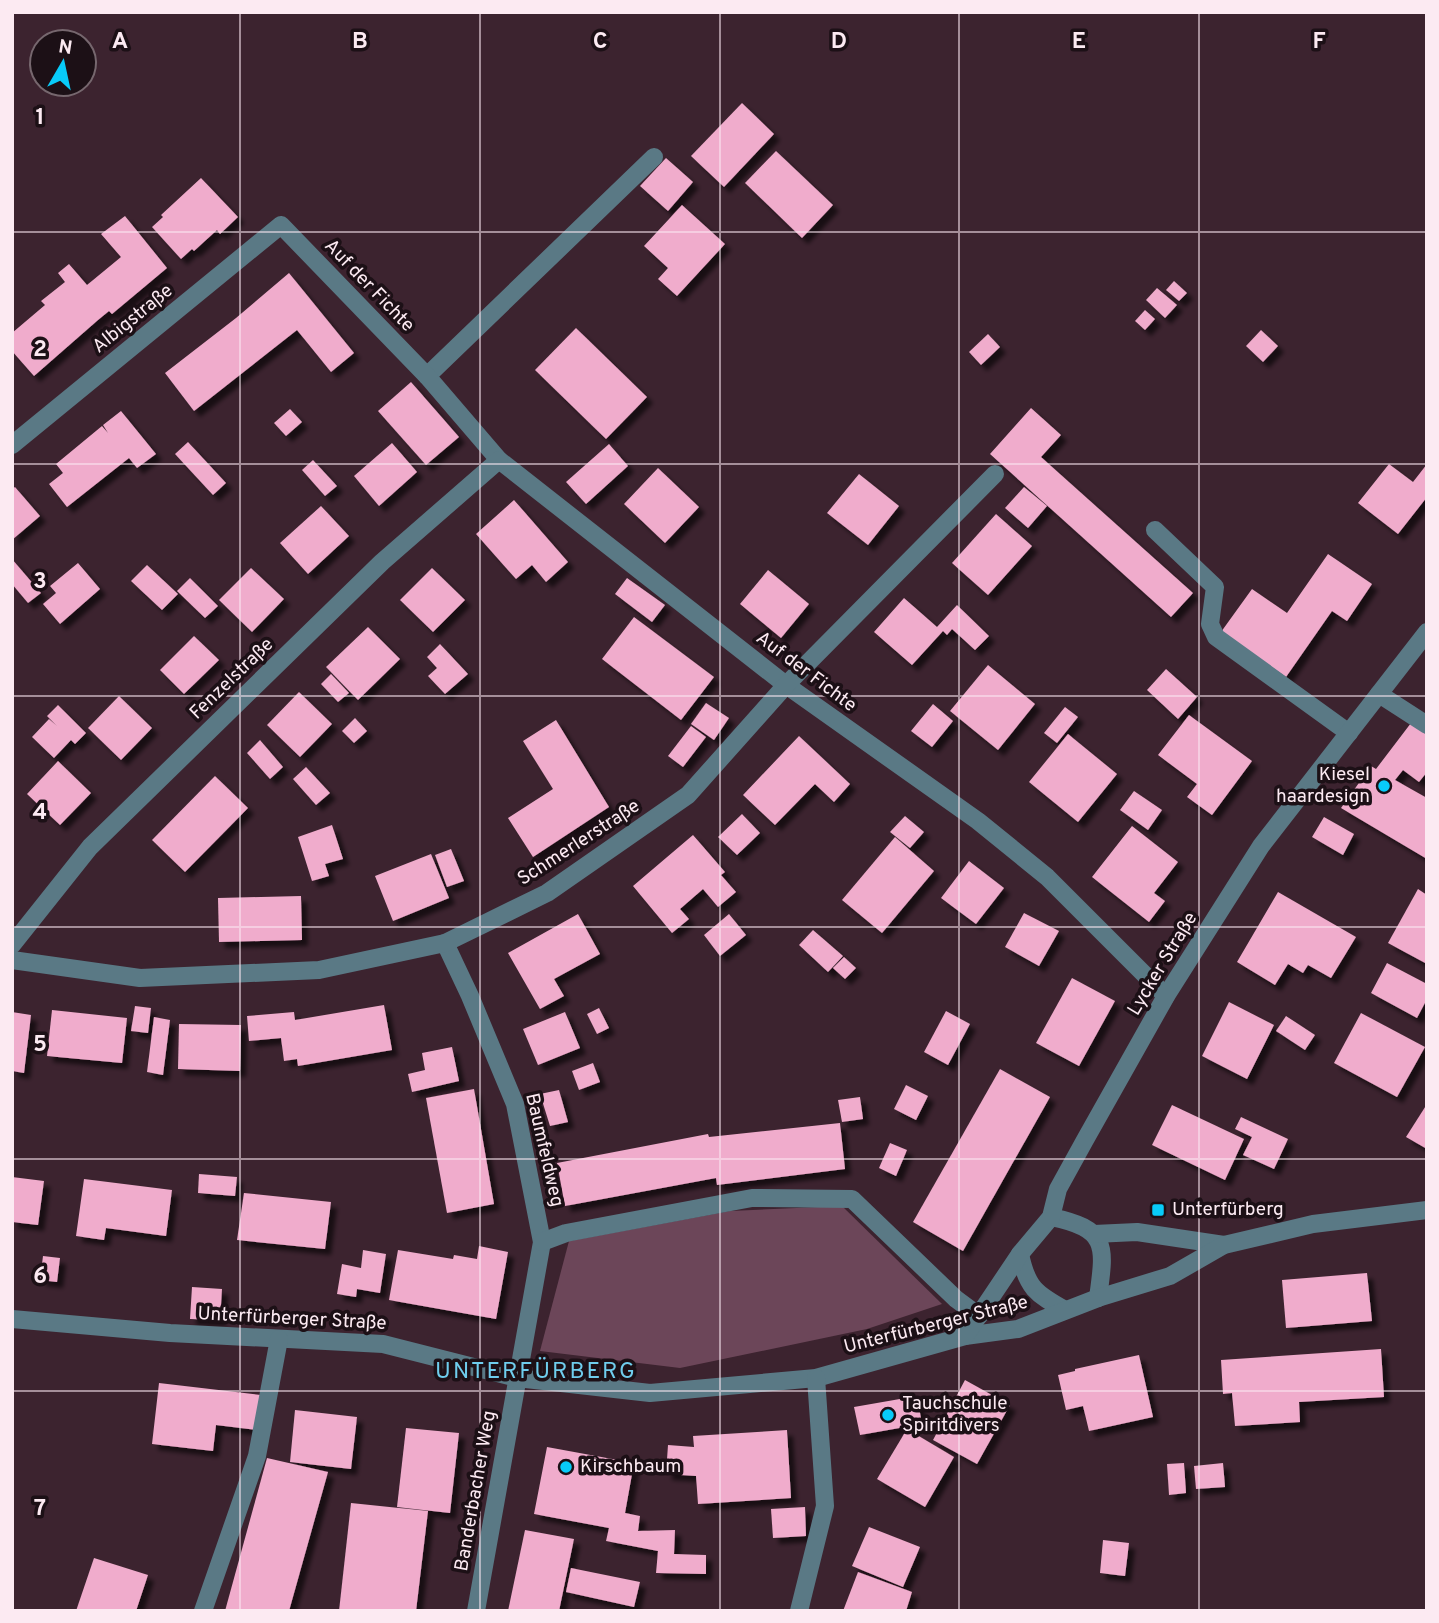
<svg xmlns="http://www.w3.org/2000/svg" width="1439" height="1623" viewBox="0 0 1439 1623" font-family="Overpass,sans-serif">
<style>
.green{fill:#6c4659}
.building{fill:#f0accc;filter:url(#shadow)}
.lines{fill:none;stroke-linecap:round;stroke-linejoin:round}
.minor{stroke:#5a7985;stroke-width:18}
.grid{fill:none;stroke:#fceaf2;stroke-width:2;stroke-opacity:0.55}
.poi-dot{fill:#08cbf9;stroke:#1c1016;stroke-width:2.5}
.labels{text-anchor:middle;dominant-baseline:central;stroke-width:7;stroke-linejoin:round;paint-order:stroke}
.street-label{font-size:19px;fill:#fceaf2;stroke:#1c1016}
.poi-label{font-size:19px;fill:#fceaf2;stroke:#1c1016;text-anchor:start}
.quarter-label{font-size:23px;letter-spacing:2px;fill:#6fcded;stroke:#1c1016}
.grid-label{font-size:23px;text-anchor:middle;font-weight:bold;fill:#fceaf2;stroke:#1c1016;stroke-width:7;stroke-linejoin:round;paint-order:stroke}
</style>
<defs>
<filter id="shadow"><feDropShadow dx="6" dy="6" stdDeviation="2" flood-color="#0009"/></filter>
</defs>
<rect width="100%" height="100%" fill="#3c232f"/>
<!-- green -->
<polygon class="green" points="842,1206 942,1304 867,1329 680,1368 540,1351 569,1241 730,1211"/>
<!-- building -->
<g class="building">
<polygon points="742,103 774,134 724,187 691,156"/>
<polygon points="776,151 833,205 802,238 745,183"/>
<polygon points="666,158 693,182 668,211 640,186"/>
<polygon points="201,178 238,217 220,234 217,230 194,251 192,249 181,259 152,227 163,217 161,215"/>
<polygon points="682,205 725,244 677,296 658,279 668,268 644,246"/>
<polygon points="125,216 167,268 112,314 109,311 98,320 34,376 12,351 12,333 45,305 41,301 65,282 58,273 69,264 87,285 121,257 101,234"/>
<polygon points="289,273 354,353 331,372 297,330 194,411 165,373 236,318"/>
<polygon points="1174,281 1187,293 1179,301 1166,290"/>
<polygon points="1157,288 1177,305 1165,318 1146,300"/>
<polygon points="1145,310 1155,319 1145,330 1135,321"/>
<polygon points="576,328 647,397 606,439 535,370"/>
<polygon points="1261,330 1278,346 1263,362 1246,346"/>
<polygon points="988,334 1000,347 981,365 969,352"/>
<polygon points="411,382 459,437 426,465 378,411"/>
<polygon points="1031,408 1061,435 1041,457 1193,593 1171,617 990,454"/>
<polygon points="290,409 302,422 286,436 274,423"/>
<polygon points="121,411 156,454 137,468 129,458 67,507 49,484 63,473 56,464 102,426 108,433 103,425"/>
<polygon points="188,442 226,483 213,495 175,454"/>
<polygon points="392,443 417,472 379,506 354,476"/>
<polygon points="609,444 628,466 586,504 566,482"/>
<polygon points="313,460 337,486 325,496 302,470"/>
<polygon points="1389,464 1413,482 1427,464 1427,497 1398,534 1358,503"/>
<polygon points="658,468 699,507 665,543 624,504"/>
<polygon points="859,474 899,506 868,545 827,513"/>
<polygon points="15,487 40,516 12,540 12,489"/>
<polygon points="1024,487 1047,506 1028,528 1005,508"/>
<polygon points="514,500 568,562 546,582 532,565 516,579 476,534"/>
<polygon points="321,506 349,536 308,574 280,543"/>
<polygon points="996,514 1032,546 988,595 952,563"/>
<polygon points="1328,554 1372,584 1347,621 1332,611 1286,677 1221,632 1252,589 1287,613"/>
<polygon points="12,559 41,593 28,603 12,584"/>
<polygon points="78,563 100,589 60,624 43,604 56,593 50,586"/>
<polygon points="147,565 178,594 162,610 131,581"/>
<polygon points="251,568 284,599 252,632 219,600"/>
<polygon points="432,568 465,600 433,632 400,600"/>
<polygon points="768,570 809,604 781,638 740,604"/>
<polygon points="190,578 218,606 205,618 177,591"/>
<polygon points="627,578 665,605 652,622 615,594"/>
<polygon points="904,598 937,627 957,605 989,636 975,650 952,629 947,635 943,631 912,665 874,632"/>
<polygon points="634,617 714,677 681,720 602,659"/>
<polygon points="368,627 400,659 358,700 326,667"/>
<polygon points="194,636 219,660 184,694 160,670"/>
<polygon points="440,644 468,674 445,694 428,676 437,668 427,657"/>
<polygon points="988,665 1035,704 998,750 950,711"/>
<polygon points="1166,669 1197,697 1178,719 1147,690"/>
<polygon points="331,674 349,693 338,702 321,684"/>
<polygon points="299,692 332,724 300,757 267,725"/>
<polygon points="119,696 152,728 121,760 88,728"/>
<polygon points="706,703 729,718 714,740 691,724"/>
<polygon points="933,704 953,721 932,747 911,731"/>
<polygon points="58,705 86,733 75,744 71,740 54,758 32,737 49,719 57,726 47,716"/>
<polygon points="1065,707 1078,717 1057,743 1044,733"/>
<polygon points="1189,715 1252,761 1212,815 1187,797 1197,784 1158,755"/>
<polygon points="355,718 367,731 354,743 342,731"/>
<polygon points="556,720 609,807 533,857 508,818 553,789 523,741"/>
<polygon points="1411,723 1427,735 1427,772 1419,782 1403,770 1395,780 1427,798 1427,859 1341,808 1371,766 1376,769"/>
<polygon points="691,726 706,737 683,767 668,756"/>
<polygon points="1068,734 1117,774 1078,822 1029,782"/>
<polygon points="799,736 850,784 834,802 815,784 775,825 743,795"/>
<polygon points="260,740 283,767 270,779 247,753"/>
<polygon points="58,761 91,793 60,825 27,794"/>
<polygon points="306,767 330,793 316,805 293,779"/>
<polygon points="215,776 248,808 185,872 152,840"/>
<polygon points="1134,791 1162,810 1148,830 1120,810"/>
<polygon points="742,814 760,833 737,855 718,837"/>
<polygon points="905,816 924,832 910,848 890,832"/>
<polygon points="1324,817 1354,834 1343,855 1312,837"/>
<polygon points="332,825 343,859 325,864 329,876 312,881 298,837"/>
<polygon points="1132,826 1178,862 1154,893 1165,901 1149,922 1092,877"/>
<polygon points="693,835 725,872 721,875 736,892 718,907 703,889 680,909 689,919 672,933 633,886"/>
<polygon points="895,837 934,871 882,933 842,900"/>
<polygon points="451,849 464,881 447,887 435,855"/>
<polygon points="431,854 449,898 393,921 375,876"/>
<polygon points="969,861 1004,888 976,924 941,898"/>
<polygon points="1418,889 1427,895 1427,964 1388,943"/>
<polygon points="1278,892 1356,937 1331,978 1308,965 1303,973 1288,964 1275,985 1237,962"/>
<polygon points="301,896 302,940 219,942 218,898"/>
<polygon points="1024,913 1059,931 1039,966 1005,947"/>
<polygon points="578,914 600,954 554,979 564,996 540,1009 508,953"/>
<polygon points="729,914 746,935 720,956 704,935"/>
<polygon points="813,930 843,956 828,972 799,945"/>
<polygon points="844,957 856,968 845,979 833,968"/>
<polygon points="1387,963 1427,984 1427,999 1417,1018 1371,993"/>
<polygon points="1072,978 1115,1001 1079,1066 1036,1043"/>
<polygon points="1229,1002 1274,1025 1247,1079 1202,1056"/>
<polygon points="384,1005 392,1050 298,1066 297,1059 284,1061 281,1038 249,1041 247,1016 294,1012 295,1020"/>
<polygon points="135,1006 151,1008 148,1033 131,1031"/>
<polygon points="599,1008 609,1028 597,1034 587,1014"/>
<polygon points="52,1010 127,1018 122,1063 47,1056"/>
<polygon points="946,1011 970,1024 948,1065 924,1052"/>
<polygon points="12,1012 31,1015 24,1073 12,1071"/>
<polygon points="565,1012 580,1048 538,1065 523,1029"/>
<polygon points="1361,1013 1425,1047 1397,1097 1334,1063"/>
<polygon points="1286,1016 1315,1035 1305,1050 1276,1031"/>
<polygon points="154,1017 170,1020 163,1075 147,1072"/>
<polygon points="179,1024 241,1025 240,1071 178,1069"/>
<polygon points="452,1047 459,1081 412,1092 408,1074 425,1070 422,1053"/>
<polygon points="593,1063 600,1082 579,1090 572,1071"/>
<polygon points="1000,1069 1050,1097 963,1251 913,1222"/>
<polygon points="906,1085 928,1096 916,1120 894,1109"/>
<polygon points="474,1089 494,1204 447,1213 426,1098"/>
<polygon points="559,1090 568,1122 550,1126 540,1094"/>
<polygon points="860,1097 863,1119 842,1122 838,1100"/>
<polygon points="1427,1104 1427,1149 1406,1137"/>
<polygon points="1172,1105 1244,1139 1225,1180 1152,1145"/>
<polygon points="1241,1117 1288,1139 1274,1169 1243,1155 1252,1137 1235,1129"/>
<polygon points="840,1123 845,1169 717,1185 716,1178 565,1206 557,1163 708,1134 709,1137"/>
<polygon points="890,1143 907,1150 896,1176 879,1168"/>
<polygon points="199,1174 237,1177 235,1196 198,1193"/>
<polygon points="12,1177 44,1181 38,1225 12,1222"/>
<polygon points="84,1179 172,1190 166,1236 106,1228 104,1240 76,1236"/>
<polygon points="244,1193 331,1202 325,1249 237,1240"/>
<polygon points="479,1246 508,1252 496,1319 389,1300 398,1250 453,1259 454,1255 477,1259"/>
<polygon points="363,1250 386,1254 380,1293 357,1289 356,1297 337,1294 342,1264 361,1268"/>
<polygon points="43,1256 60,1258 57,1282 40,1280"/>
<polygon points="1367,1273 1372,1321 1286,1328 1282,1280"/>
<polygon points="192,1287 222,1289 220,1320 190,1319"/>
<polygon points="1381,1349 1384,1397 1299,1402 1300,1422 1235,1426 1232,1393 1223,1394 1221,1360"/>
<polygon points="1139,1355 1153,1417 1089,1431 1083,1406 1066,1410 1058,1375 1075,1371 1075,1369"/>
<polygon points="965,1380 1010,1405 977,1464 933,1440"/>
<polygon points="159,1383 261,1395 257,1430 216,1425 213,1451 152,1444"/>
<polygon points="917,1396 922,1424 860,1435 854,1407"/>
<polygon points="295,1410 357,1417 351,1469 290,1462"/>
<polygon points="406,1428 459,1433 450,1513 397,1507"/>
<polygon points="907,1429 954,1457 925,1507 877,1479"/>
<polygon points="787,1430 791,1498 698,1504 696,1476 666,1474 668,1445 694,1447 693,1436"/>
<polygon points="547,1447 634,1463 625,1513 640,1516 638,1531 675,1530 674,1554 706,1555 706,1574 656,1573 658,1551 606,1541 609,1528 534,1514"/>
<polygon points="267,1458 328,1472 289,1611 225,1611"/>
<polygon points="1184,1463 1186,1493 1169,1495 1167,1464"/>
<polygon points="1223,1463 1225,1487 1196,1489 1194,1466"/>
<polygon points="351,1503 428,1511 416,1611 339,1611"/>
<polygon points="805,1507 806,1536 773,1538 771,1509"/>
<polygon points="869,1527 920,1547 903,1587 852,1566"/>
<polygon points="525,1530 574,1539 559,1611 508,1611"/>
<polygon points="1103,1540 1129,1543 1125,1576 1100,1573"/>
<polygon points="94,1558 148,1575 136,1611 76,1611"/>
<polygon points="571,1568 640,1582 634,1607 566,1592"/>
<polygon points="858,1572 912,1592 906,1611 843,1611"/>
</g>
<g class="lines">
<!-- minor -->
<g class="minor">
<polyline points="427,376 654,157"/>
<polyline points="12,445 281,225 427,376 499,460 786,685 978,821 1047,877 1166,996"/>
<polyline points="1155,530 1215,587 1210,624 1216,637 1349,733"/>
<polyline points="1379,694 1427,725"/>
<polyline points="445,943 470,996 515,1104 542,1242 476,1611"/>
<polyline points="12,945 90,847 382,562 499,460"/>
<polyline points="12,960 140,978 319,970 445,943 547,893 688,795 786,685 995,474"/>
<path d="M1051 1217C1109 1229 1105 1246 1098 1298"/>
<polyline points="1094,1234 1137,1232 1224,1245"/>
<polyline points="542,1242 566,1233 752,1198 852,1199 956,1299 979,1316"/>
<path d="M1020 1254C1027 1288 1036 1294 1065 1310"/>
<polyline points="12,1319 170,1333 383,1344 517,1378 650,1393 816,1378 965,1336 1018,1329 1098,1298 1170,1276 1224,1245 1313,1224 1427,1210"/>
<polyline points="965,1336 1020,1254 1051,1217 1058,1189 1085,1140 1166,996 1261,846 1427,632"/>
<polyline points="203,1611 257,1456 279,1339"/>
<polyline points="799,1611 825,1506 816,1378"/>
</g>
</g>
<!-- grid -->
<path class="grid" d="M240 12V1611M480 12V1611M720 12V1611M959 12V1611M1199 12V1611M12 232H1427M12 464H1427M12 696H1427M12 927H1427M12 1159H1427M12 1391H1427"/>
<!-- markers -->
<g class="poi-dot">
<circle cx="1384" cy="786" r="7"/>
<rect x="1151" y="1203" width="14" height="14" rx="3.5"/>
<circle cx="888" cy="1415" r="7"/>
<circle cx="566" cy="1467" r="7"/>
</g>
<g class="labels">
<!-- street labels -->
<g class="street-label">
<text transform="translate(369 286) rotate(46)">Auf der Fichte</text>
<text transform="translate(133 319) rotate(-39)">Albigstraße</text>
<text transform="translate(806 672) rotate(37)">Auf der Fichte</text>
<text transform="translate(232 679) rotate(-44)">Fenzelstraße</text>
<text transform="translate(579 843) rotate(-33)">Schmerlerstraße</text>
<text transform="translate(1163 964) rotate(-59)">Lycker Straße</text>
<text transform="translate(544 1150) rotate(77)">Baumfeldweg</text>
<text transform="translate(292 1319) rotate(3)">Unterfürberger Straße</text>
<text transform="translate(936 1325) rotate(-14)">Unterfürberger Straße</text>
<text transform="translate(476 1491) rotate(-80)">Banderbacher Weg</text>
</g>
<!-- poi labels -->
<g class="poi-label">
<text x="1370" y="775" text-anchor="end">Kiesel<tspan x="1370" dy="22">haardesign</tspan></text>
<text x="1172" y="1210">Unterfürberg</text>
<text x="902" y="1404">Tauchschule<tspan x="902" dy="22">Spiritdivers</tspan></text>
<text x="580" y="1467">Kirschbaum</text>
</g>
<!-- quarter labels -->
<g class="quarter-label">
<text x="536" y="1372">UNTERFÜRBERG</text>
</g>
</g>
<g class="grid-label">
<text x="120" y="48">A</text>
<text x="360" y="48">B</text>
<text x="600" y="48">C</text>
<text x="839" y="48">D</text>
<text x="1079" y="48">E</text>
<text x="1319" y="48">F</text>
<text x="40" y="124">1</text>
<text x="40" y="356">2</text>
<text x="40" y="588">3</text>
<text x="40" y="819">4</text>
<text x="40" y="1051">5</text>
<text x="40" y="1283">6</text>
<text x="40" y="1515">7</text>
</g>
<!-- border -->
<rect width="1439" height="1623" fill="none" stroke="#fceaf2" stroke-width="28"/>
<!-- north arrow -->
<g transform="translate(63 63) rotate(9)"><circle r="33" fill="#1c1016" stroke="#76676e" stroke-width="2"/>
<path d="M0-5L12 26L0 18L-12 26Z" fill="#08cbf9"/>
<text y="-10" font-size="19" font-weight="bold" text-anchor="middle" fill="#fceaf2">N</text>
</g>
</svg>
